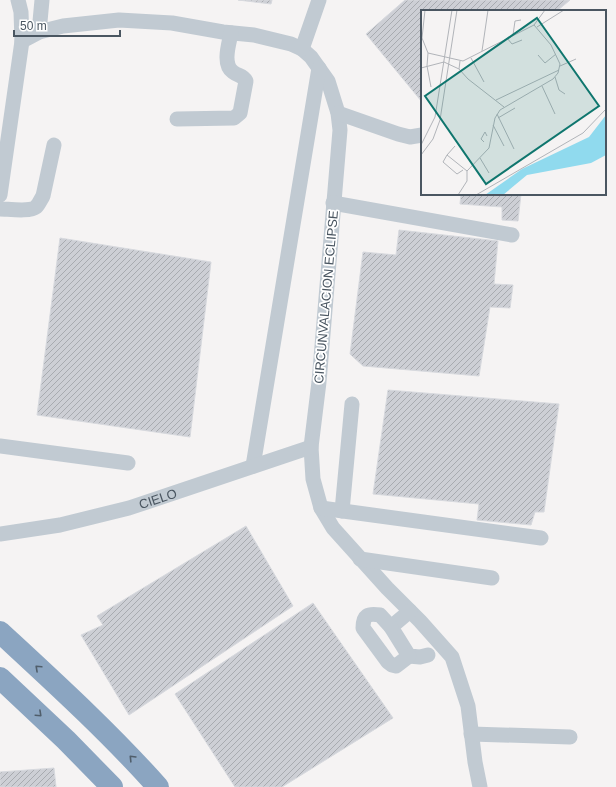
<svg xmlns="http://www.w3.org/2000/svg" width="616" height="787" viewBox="0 0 616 787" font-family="Helvetica,sans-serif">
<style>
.building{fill:url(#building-hatch);stroke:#d7d9de}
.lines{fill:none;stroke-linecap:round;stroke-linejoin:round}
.minor{stroke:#c1cad2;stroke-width:15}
.highway{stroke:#8ba5c1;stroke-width:22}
.oneway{stroke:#505e6b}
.labels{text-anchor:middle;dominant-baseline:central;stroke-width:3.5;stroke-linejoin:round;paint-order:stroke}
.street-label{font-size:13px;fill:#4a5661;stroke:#fff}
.inset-road{fill:none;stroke:#b1b4b9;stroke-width:1}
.view{fill:#0f766e;fill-opacity:0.15;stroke:#0f766e;stroke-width:2}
.inset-edge{fill:none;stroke:#4a5661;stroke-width:2}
</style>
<defs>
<pattern id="building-hatch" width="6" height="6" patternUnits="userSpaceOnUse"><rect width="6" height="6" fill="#cdcfd5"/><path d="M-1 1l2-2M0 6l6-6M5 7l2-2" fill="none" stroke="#a8abb0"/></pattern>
</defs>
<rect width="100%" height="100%" fill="#f5f3f3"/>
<!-- building -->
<g class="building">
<polygon points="238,0 272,0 271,4"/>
<polygon points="405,0 570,0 557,11 422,11 422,102 366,34"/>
<polygon points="461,194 521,194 518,221 502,220 502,207 460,204"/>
<polygon points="399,230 498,241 494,284 513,285 510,308 490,307 479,376 363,366 350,354 363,252 396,255"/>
<polygon points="60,238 211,262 190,437 37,415"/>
<polygon points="388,390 559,404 544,512 535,512 531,525 477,520 479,504 373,494"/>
<polygon points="246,526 293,606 129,715 81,635 103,625 97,616"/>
<polygon points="313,603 393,718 282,787 235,787 175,694"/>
<polygon points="54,768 56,787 0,787 0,772"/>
</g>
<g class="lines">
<!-- minor -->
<g class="minor">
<polyline points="39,32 42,0"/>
<polyline points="22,41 39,32 63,26 119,20 172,23 223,32 254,35 291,44 302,49 311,57 328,81 338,113 340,130 319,382 311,447 313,479 321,508 333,528 387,588 420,621 452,657 468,706 475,762 480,787"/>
<polyline points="302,49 319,0"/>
<polyline points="338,113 398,134 410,137 422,135"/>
<path d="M177 119 234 118 240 113 246 81C243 75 238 76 233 72 222 64 229 44 231 33"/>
<polyline points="0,195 22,41 21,12 18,0"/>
<polyline points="333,203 512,235"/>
<path d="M0 209C8 209 30 212 36 207 39 204 41 199 43 196L54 145"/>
<polyline points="0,446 128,463"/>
<polyline points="253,466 319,68"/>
<polyline points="321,508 541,538"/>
<polyline points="342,511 352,404"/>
<path id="s1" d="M0 534 60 525 129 508 311 447"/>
<polyline points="360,559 492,578"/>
<polyline points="410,611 391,627 409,656 420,657 428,655"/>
<path d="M391 627 380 615C368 613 363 615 363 628L388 662 392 665 396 666 409 656"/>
<polyline points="471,734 570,737"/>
</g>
<!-- highway -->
<g class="highway">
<path d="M0 632C54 682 109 732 158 787"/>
<polyline points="0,678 66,740 112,787"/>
</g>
</g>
<!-- one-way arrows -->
<defs><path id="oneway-chevron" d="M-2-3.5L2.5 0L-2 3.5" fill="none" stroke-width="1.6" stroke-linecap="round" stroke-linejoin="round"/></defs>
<g class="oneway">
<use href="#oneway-chevron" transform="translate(38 668) rotate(-137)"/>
<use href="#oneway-chevron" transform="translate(39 714) rotate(43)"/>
<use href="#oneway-chevron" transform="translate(132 758) rotate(-134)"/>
</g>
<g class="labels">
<!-- street labels -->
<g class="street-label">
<text transform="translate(326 297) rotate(-85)">CIRCUNVALACION ECLIPSE</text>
<text stroke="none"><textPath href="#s1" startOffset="162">CIELO</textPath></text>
</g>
</g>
<!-- overview -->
<g transform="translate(421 10)">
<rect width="185" height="185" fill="#f5f3f3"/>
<path d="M185 105V145L170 153 106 165 82 185H64L101 159 168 127Z" fill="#90daee"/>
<path class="inset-road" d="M4 0 1 28 7 43 42 51 113 15 124 0M116 17 143 0M92 25 94 11 100 10M86 28 91 34 101 30M61 41 67 0M7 43 6 56 10 77M117 45 124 53 135 44M50 48 63 72M39 51 38 59 47 69 83 97M139 56 155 49M0 58 23 52 38 59M134 67 138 80 144 84M121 76 134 104M75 90 138 60M76 104 93 139M77 108 94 98M72 115 83 136M63 132 60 129 64 122 66 126M0 135 14 107 31 0M34 136 26 145 46 161M0 145 12 129 19 110 36 0M26 145 22 152 36 164 42 160M59 148 68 163M46 161 68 138 74 108 79 100 132 69 137 63 139 54 130 35 113 15M37 185 46 171V161M55 185 162 123 185 99"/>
<path class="view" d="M116 8 178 96 65 174 4 86Z"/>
<rect width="185" height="185" class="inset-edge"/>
</g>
<!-- scale -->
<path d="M14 30v6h106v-6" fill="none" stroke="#4a5661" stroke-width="2"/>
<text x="20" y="30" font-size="12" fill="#4a5661" stroke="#ffffff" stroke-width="3" paint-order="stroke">50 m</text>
</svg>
